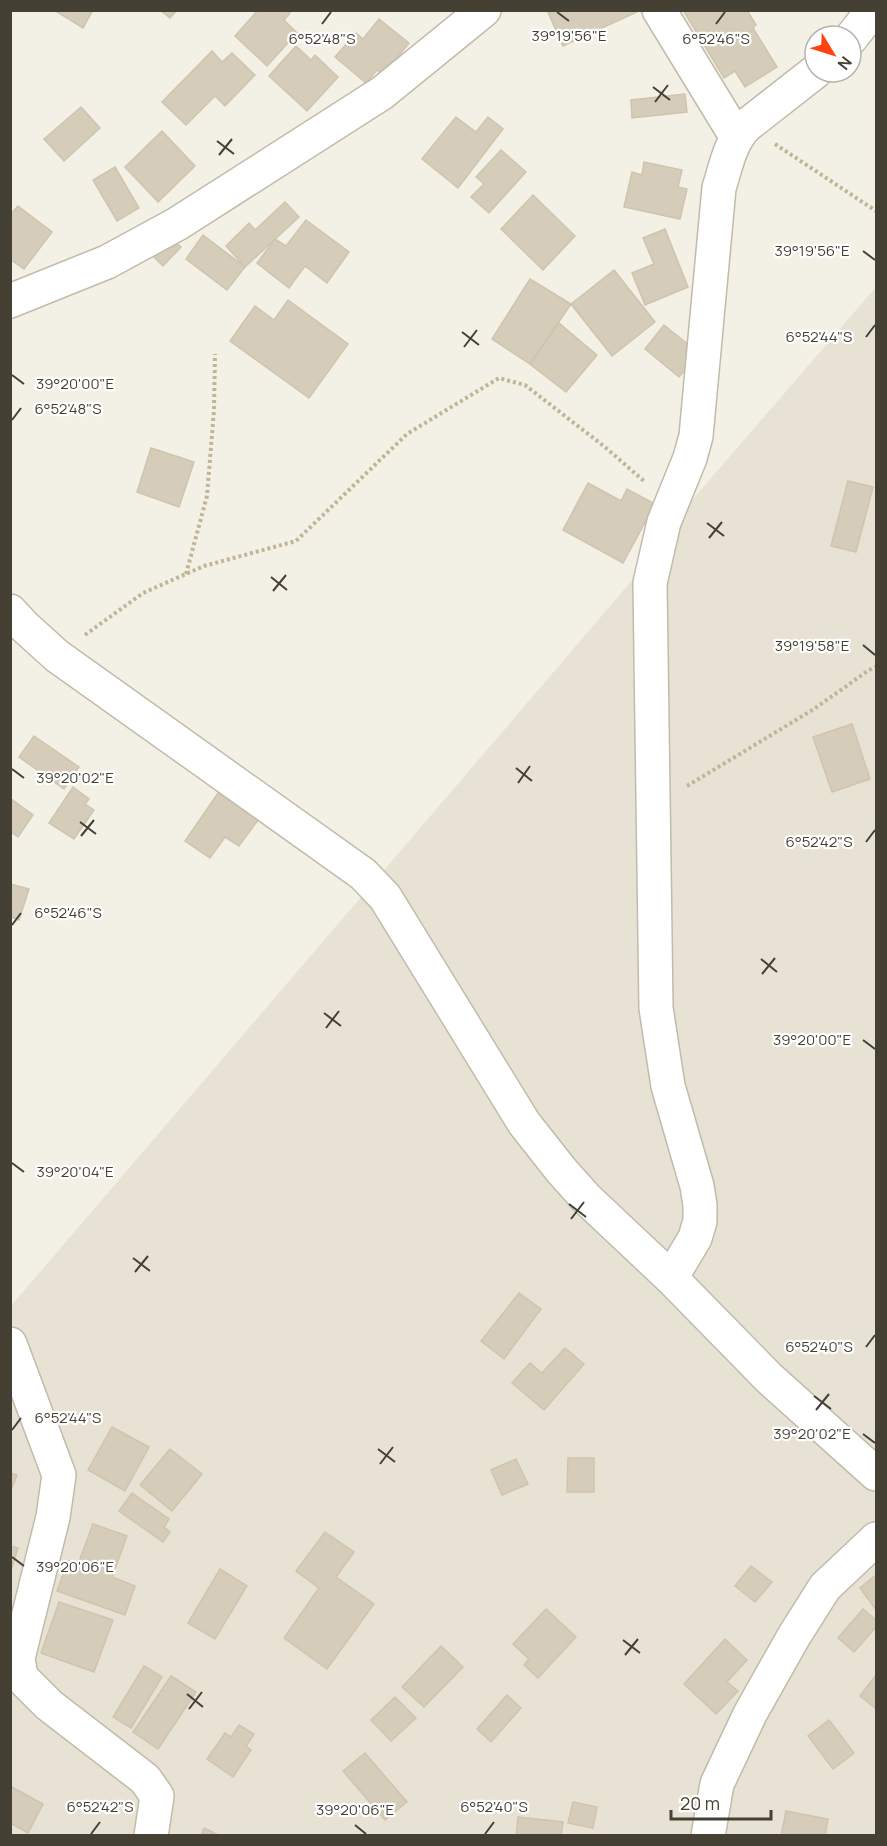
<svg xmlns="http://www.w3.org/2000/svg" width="887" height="1846" viewBox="0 0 887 1846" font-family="Manrope,sans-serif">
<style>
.residential{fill:#e7e2d3}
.building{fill:#d5ccba;stroke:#d0c4ad;stroke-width:1.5}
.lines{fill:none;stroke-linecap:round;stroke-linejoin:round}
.minor-casing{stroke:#c1bbaa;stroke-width:36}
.path{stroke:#c1b598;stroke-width:4;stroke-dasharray:3 3;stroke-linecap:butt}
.minor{stroke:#fff;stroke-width:33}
.ticks{fill:none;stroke:#454034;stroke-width:2}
.ticks-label{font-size:15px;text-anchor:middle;fill:#454034;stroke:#fff;stroke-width:4.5;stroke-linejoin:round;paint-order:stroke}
</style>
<rect width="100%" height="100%" fill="#f3f0e5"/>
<!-- residential -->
<polygon class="residential" points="876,287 876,1835 11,1836 11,1306 682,522 688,505"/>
<!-- building -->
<g class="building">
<polygon points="54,10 93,10 83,28"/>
<polygon points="160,10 177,10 170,18"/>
<polygon points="258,10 288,10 290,13 284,20 297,33 267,66 235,36"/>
<polygon points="547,10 636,10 637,12 563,46"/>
<polygon points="683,10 747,10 756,25 753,28 777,67 745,87 735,71 724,78"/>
<polygon points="379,19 409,43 383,75 377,70 366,83 335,57 356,33 363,39"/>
<polygon points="296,46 311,60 315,55 338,77 307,111 269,76"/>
<polygon points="212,51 222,62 232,53 255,75 225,106 215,96 186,125 162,102"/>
<polygon points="685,94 687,112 632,118 631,100"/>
<polygon points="81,107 100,128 64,161 44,139"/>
<polygon points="456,117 476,132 488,117 503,129 458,188 422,159"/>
<polygon points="162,131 195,166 158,202 125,167"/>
<polygon points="501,150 526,172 489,213 471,197 484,184 476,177"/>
<polygon points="644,162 682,170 678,187 687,189 680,219 624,207 632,172 642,175"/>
<polygon points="115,167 139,208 117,221 93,180"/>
<polygon points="533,195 575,236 543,270 501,229"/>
<polygon points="285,202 299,217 245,267 226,246 249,223 255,230"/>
<polygon points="18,206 52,232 24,269 10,259 10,215"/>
<polygon points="306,220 349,252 327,283 305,266 289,288 257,263 275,239 286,246"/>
<polygon points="665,229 688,287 645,305 632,273 654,264 643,238"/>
<polygon points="203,235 245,267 227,290 186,259"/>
<polygon points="169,237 181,247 163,266 152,255"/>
<polygon points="614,270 655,322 612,356 571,304"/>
<polygon points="530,279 571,304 530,364 492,339"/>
<polygon points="288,300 348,344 309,398 230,341 255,306 274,320"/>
<polygon points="559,323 597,355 566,392 530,364"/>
<polygon points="664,325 699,353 679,377 645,349"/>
<polygon points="151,448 194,462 179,507 137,492"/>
<polygon points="848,481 873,487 856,552 831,546"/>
<polygon points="588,483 621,501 627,489 655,504 623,563 563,530"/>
<polygon points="852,724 870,779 832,792 813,737"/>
<polygon points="34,736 79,767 64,789 19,757"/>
<polygon points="73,787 89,799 85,804 94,810 74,839 49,823"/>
<polygon points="218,793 258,820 239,846 225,837 210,858 185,841"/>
<polygon points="10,798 33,815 18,837 10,831"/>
<polygon points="10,884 29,889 19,920 10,917"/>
<polygon points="519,1293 541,1309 504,1359 481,1341"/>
<polygon points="565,1348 584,1364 544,1410 512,1383 530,1363 542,1373"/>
<polygon points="112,1427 149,1447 125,1491 88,1470"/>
<polygon points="170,1449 202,1474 172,1511 140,1485"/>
<polygon points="568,1458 594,1458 594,1492 567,1492"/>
<polygon points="516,1459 528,1484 502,1495 491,1470"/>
<polygon points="10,1473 17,1475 10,1493"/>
<polygon points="132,1493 169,1519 164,1527 170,1532 163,1542 119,1511"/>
<polygon points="93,1524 127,1536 112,1577 135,1586 125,1615 57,1591 68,1561 78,1564"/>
<polygon points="325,1532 354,1552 336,1577 374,1604 327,1669 284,1638 319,1588 296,1571"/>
<polygon points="10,1546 18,1548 10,1574"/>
<polygon points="751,1566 772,1582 755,1602 735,1586"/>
<polygon points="220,1569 247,1586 215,1639 188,1623"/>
<polygon points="876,1575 876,1610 860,1588"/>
<polygon points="59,1602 113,1620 94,1672 41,1653"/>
<polygon points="546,1609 576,1637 538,1678 524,1665 529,1659 513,1644"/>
<polygon points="863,1609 876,1620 876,1627 854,1652 838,1638"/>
<polygon points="725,1639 747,1660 727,1682 738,1691 716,1714 684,1684"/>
<polygon points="441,1646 463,1667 424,1707 402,1687"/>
<polygon points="144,1666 162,1677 131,1728 113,1717"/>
<polygon points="876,1675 876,1709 860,1696"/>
<polygon points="171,1676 196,1692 158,1749 133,1732"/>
<polygon points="507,1695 521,1708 491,1742 477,1729"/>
<polygon points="395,1697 416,1718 391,1741 371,1720"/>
<polygon points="829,1720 854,1753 833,1769 808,1736"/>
<polygon points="239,1725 254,1734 246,1746 251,1750 233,1777 207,1759 225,1733 231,1737"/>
<polygon points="365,1753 407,1802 385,1820 343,1771"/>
<polygon points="10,1786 43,1804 28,1833 10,1823"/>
<polygon points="573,1802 597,1807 593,1828 568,1823"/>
<polygon points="786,1811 828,1819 825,1836 781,1836"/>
<polygon points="518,1817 563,1822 561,1836 516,1836"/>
<polygon points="204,1828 220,1836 201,1836"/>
</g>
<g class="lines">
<!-- minor casing -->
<g class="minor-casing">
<g id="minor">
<polyline points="659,10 736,136"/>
<polyline points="851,38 873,10"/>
<polyline points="10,301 107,262 177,224 382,93 484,10"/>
<polyline points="10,611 25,627 57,656 363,874 385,897 524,1123 561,1170 586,1198 671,1278 769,1378 876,1474"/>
<path d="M671 1278 695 1238 700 1221V1205L697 1186 668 1086 656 1008 650 583 664 522 690 458 696 436 719 188C726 166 730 142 746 126L815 72"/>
<polyline points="10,1344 59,1475 53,1517 18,1658 21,1677 49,1705 145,1779 157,1796 151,1836"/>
<polyline points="708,1836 717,1784 750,1714 794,1636 825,1587 876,1539"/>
</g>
</g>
<!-- path -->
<g class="path">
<polyline points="775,144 876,211"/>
<polyline points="186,574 207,496 214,410 215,354"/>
<polyline points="85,635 143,593 204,566 296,541 407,434 499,378 525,385 605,447 645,482"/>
<polyline points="687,786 814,709 869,670 876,667"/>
</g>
<!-- minor -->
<use href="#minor" class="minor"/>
</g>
<!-- ticks -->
<path class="ticks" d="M557 12 569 21M322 24 331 12M716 24 725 12M653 87 670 100M655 102 668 85M217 141 234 154M219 155 232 139M863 251 875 260M462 332 479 345M866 337 875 325M464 347 477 330M12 375 24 384M12 420 21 408M707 523 724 536M709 538 722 522M271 577 287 590M273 591 286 575M863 645 875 655M516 768 532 781M12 769 24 778M518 783 530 766M80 822 96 834M81 836 94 820M866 842 875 830M12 925 21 913M761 959 777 972M762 974 775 958M324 1013 341 1026M326 1028 339 1011M863 1040 875 1049M12 1163 24 1172M569 1204 586 1217M571 1219 584 1202M133 1258 150 1271M135 1272 148 1256M866 1347 875 1335M814 1396 831 1409M816 1410 829 1394M12 1430 21 1418M863 1434 875 1443M378 1449 395 1462M380 1464 393 1447M12 1557 24 1566M623 1640 640 1653M625 1655 638 1639M187 1694 203 1707M189 1709 202 1692M355 1825 366 1834M91 1834 100 1822M485 1834 494 1822"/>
<g class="ticks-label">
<text x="569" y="41">39°19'56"E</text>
<text x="716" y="44">6°52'46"S</text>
<text x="322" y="44">6°52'48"S</text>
<text x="812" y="256">39°19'56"E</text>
<text x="819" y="342">6°52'44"S</text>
<text x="75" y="389">39°20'00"E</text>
<text x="68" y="414">6°52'48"S</text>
<text x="812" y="651">39°19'58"E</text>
<text x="75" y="783">39°20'02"E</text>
<text x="819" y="847">6°52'42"S</text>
<text x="68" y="918">6°52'46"S</text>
<text x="812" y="1045">39°20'00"E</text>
<text x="75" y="1177">39°20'04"E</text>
<text x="819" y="1352">6°52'40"S</text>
<text x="68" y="1423">6°52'44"S</text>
<text x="812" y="1439">39°20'02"E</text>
<text x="75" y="1572">39°20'06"E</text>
<text x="100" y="1812">6°52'42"S</text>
<text x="494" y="1812">6°52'40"S</text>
<text x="355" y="1815">39°20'06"E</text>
</g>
<!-- border -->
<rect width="887" height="1846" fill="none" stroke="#454034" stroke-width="24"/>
<!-- north arrow -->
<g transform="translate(833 54) rotate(128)"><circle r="28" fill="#ffffff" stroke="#b5b3ae" stroke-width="1.5"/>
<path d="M0-4.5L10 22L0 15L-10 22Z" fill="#ff4310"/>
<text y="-9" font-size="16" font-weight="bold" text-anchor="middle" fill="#454034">N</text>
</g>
<!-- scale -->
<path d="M671 1810v9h100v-9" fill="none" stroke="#454034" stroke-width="3"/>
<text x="680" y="1810" font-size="18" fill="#454034" stroke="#ffffff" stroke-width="4.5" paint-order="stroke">20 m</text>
</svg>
